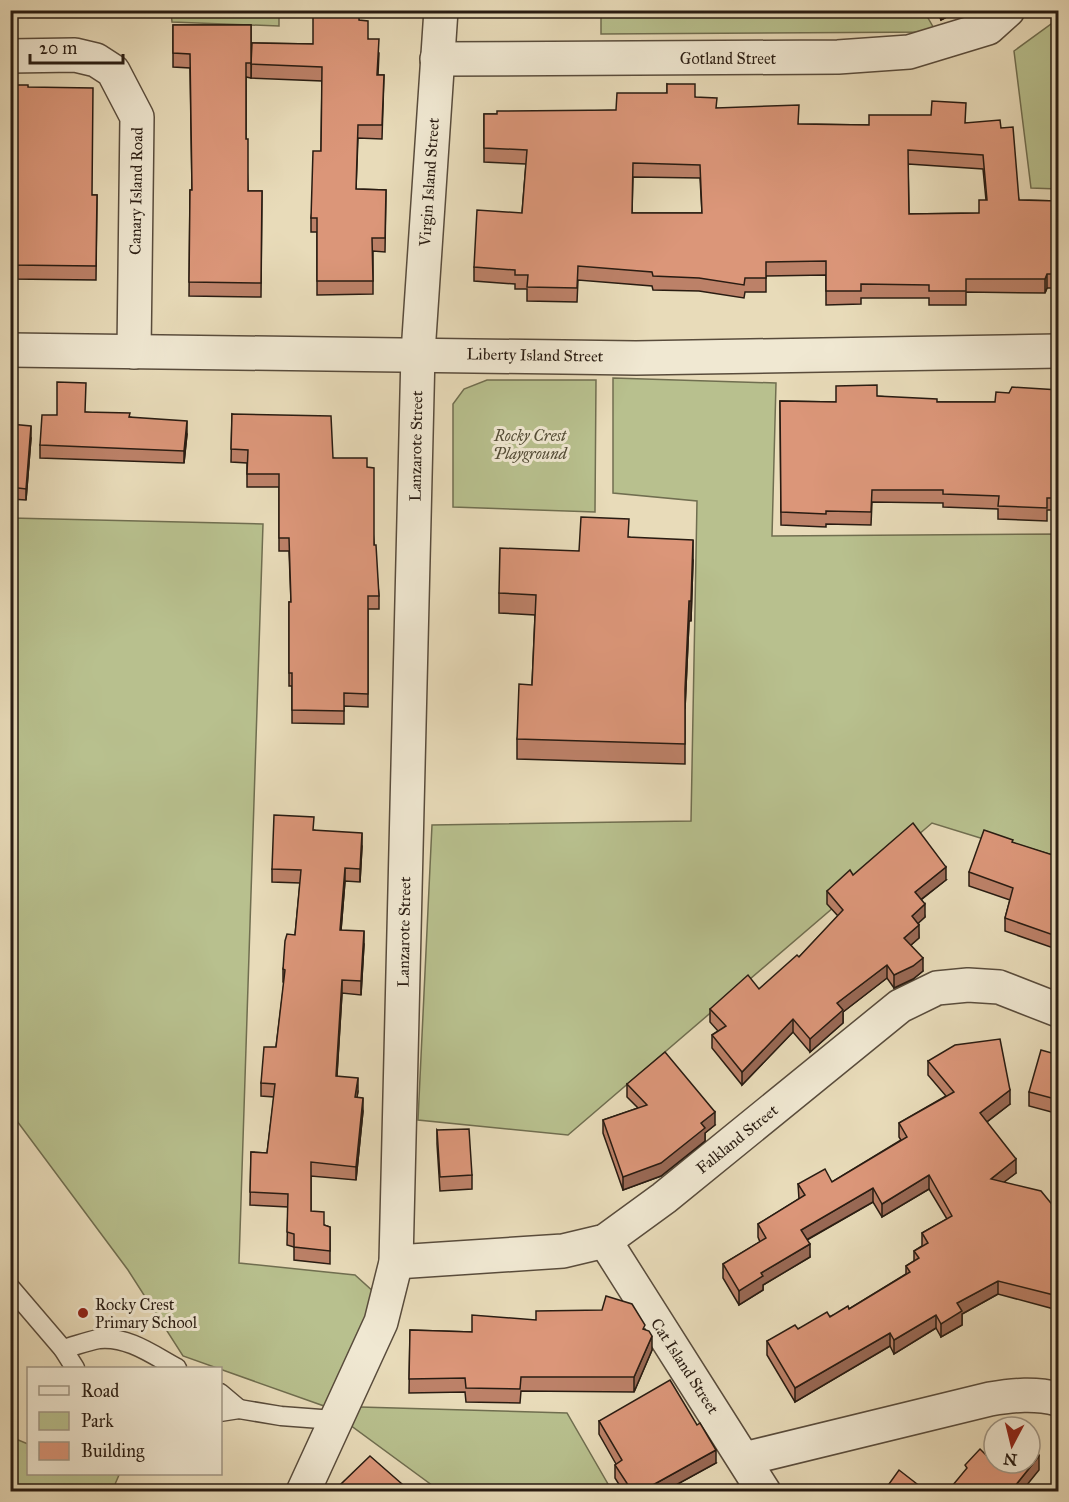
<svg xmlns="http://www.w3.org/2000/svg" width="1069" height="1502" viewBox="0 0 1069 1502" font-family="'IM FELL Great Primer',serif">
<style>
.green{fill:#b8c08e;stroke:#706e50;stroke-width:1.5}
.lines{fill:none;stroke-linecap:round;stroke-linejoin:round}
.service-casing{stroke:#594c3c;stroke-width:21}
.minor-casing{stroke:#594c3c;stroke-width:36}
.service{stroke:#f0e8d2;stroke-width:18}
.minor{stroke:#f0e8d2;stroke-width:33}
.wall{fill:#bc8168;stroke:#291c12;stroke-width:1.5;fill-rule:evenodd}
.shaded-wall{fill:#996955;stroke:#291c12;stroke-width:1.5}
.building{fill:#db9679;stroke:#291c12;stroke-width:1.5;fill-rule:evenodd}
.poi-dot{fill:#8f2418;stroke:#f0e8d2;stroke-width:2}
.labels{text-anchor:middle;dominant-baseline:central;stroke-width:6;stroke-linejoin:round;paint-order:stroke}
.street-label{font-size:16px;fill:#291c12;stroke:#f0e8d2}
.park-label{font-size:16px;font-style:italic;fill:#544d37;stroke:#f0e8d2}
.poi-label{font-size:16px;fill:#291c12;stroke:#f0e8d2;text-anchor:start}
</style>
<rect width="100%" height="100%" fill="#e8dbb9"/>
<filter id="stains"><feTurbulence type="fractalNoise" baseFrequency=".00333" numOctaves="4"/><feColorMatrix values="0 0 0 0 .2 0 0 0 0 .09 0 0 0 0 .02 0 0 0 .5 -.17"/></filter>
<radialGradient id="worn" r=".72"><stop offset=".6" stop-color="#630" stop-opacity="0"/><stop offset="1" stop-color="#630" stop-opacity=".3"/></radialGradient>
<!-- green -->
<g class="green">
<polygon points="601,10 924,11 936,32 601,34"/>
<polygon points="171,11 279,11 279,26 172,22"/>
<polygon points="1058,19 1058,189 1031,188 1014,51"/>
<polygon points="613,378 776,383 772,536 1058,534 1058,862 932,823 568,1135 418,1120 432,825 691,821 697,501 613,493"/>
<polygon points="487,380 596,380 595,512 453,507 453,404 464,389"/>
<polygon points="11,518 263,524 239,1263 355,1275 376,1294 325,1406 567,1413 612,1491 440,1491 324,1406 183,1356 128,1270 11,1113"/>
<polygon points="11,1437 28,1444 28,1474 115,1474 119,1475 112,1491 11,1491"/>
</g>
<g class="lines">
<!-- service casing -->
<g class="service-casing">
<g id="service">
<polyline points="10,1287 63,1349 75,1368"/>
<path d="M63 1349C75 1346 87 1341 99 1339 128 1336 153 1355 177 1368"/>
<polyline points="220,1393 239,1409"/>
<polyline points="220,1412 239,1409 281,1416 334,1420"/>
</g>
</g>
<!-- minor casing -->
<g class="minor-casing">
<g id="minor">
<polyline points="10,56 75,55 96,60 113,71 137,117 134,352"/>
<polyline points="437,59 838,57 909,52 988,28 1008,10"/>
<polyline points="10,350 636,358 1058,351"/>
<polyline points="605,1241 764,1492"/>
<polyline points="396,1262 563,1251 605,1241 664,1198 900,1006 937,988 968,985 999,987 1058,1010"/>
<path d="M744 1459 990 1399C1014 1395 1035 1393 1058 1399"/>
<polyline points="303,1492 381,1322 396,1262 418,353 441,10"/>
</g>
</g>
<!-- service -->
<use href="#service" class="service"/>
<!-- minor -->
<use href="#minor" class="minor"/>
</g>
<!-- wall -->
<g class="wall">
<polygon points="10,10 14,10 13,18 10,18"/>
<polygon points="518,10 569,10 568,14"/>
<polygon points="936,10 960,10 941,20"/>
<polygon points="359,20 368,39 379,53 378,75 384,75 382,139 358,138 356,189 386,190 385,252 373,251 373,294 317,295 317,232 311,232 311,218 321,151 322,81 251,78 252,43 313,44"/>
<polygon points="173,25 251,25 251,78 246,77 246,139 248,191 262,191 261,297 189,296 190,190 192,190 190,68 173,67"/>
<path d="M667 84 695 97 716 108 799 124 869 125 966 123 1001 128 1019 200 1059 201V288H1047L1045 293 966 292V305H929V298H861V304L826 305V275L766 276V292H745L744 298 699 291 653 290 652 286 578 280 577 302 527 301V289H515V284L474 281V267L522 213 526 164 484 162V114H497L616 110 667 93ZM908 164 983 169 986 200 979 213 909 214ZM633 177 700 178 702 213H632Z"/>
<polygon points="10,85 28,87 92,195 97,195 96,280 10,279"/>
<polygon points="1059,390 1059,510 1047,510 1047,521 998,519 998,509 943,507 943,503 872,502 871,525 826,524 826,527 781,525 780,401 836,402 877,396 937,402 995,402 1009,393"/>
<polygon points="86,412 130,417 187,434 184,463 40,458 40,445 57,415"/>
<polygon points="232,414 333,458 367,467 379,596 379,609 368,609 368,707 344,706 344,724 292,723 292,686 289,686 289,602 291,602 289,551 279,551 279,487 247,487 247,463 231,462"/>
<polygon points="10,424 31,438 26,500 10,499"/>
<polygon points="629,537 693,560 691,621 689,621 685,709 685,764 517,759 517,739 532,685 535,615 499,613 499,593 579,551"/>
<polygon points="314,830 362,846 360,882 345,881 341,930 364,944 361,995 342,993 337,1076 358,1091 357,1097 363,1111 356,1180 311,1176 311,1211 324,1225 330,1227 330,1264 294,1260 294,1247 287,1245 288,1207 250,1205 251,1152 267,1153 274,1097 261,1096 261,1083 276,1047 284,983 283,982 283,969 295,935 300,883 272,882 272,869"/>
<polygon points="1013,843 1059,857 1059,950 1005,931 1005,918 1010,900 969,886 969,872"/>
<polygon points="853,875 946,880 921,900 925,917 918,923 919,938 911,945 923,971 913,979 894,988 887,978 843,1012 843,1023 810,1052 793,1032 742,1085 712,1048 712,1035 718,1031 710,1022 710,1009 759,989 799,957 838,916 827,904 827,891"/>
<polygon points="1059,1055 1059,1114 1029,1106 1029,1092"/>
<polygon points="928,1061 1010,1104 987,1122 1016,1173 1004,1182 1059,1213 1059,1294 1054,1309 998,1294 962,1314 962,1325 941,1337 936,1328 894,1354 890,1346 795,1402 767,1355 767,1341 849,1309 906,1274 906,1266 914,1261 914,1251 922,1246 922,1233 947,1219 929,1189 882,1217 873,1202 807,1240 810,1257 763,1285 763,1290 739,1305 723,1278 723,1264 760,1242 758,1237 758,1224 799,1199 798,1184 832,1182 901,1140 899,1137 899,1123 946,1096 928,1075"/>
<polygon points="627,1084 715,1125 705,1133 705,1141 661,1176 623,1190 603,1133 603,1120 638,1108 627,1097"/>
<polygon points="437,1130 472,1175 472,1189 440,1191 437,1144"/>
<polygon points="645,1329 652,1350 634,1392 521,1391 520,1403 466,1402 465,1392 409,1393 410,1330 472,1332"/>
<polygon points="599,1421 716,1463 665,1491 623,1491 615,1478 615,1465 616,1464 599,1434"/>
<polygon points="340,1485 410,1491 340,1491"/>
</g>
<!-- shaded-wall -->
<g class="shaded-wall">
<polygon points="941,10 960,10 941,20"/>
<polygon points="1047,274 1047,288 1045,293 1045,279"/>
<polygon points="187,421 187,434 184,463 184,451"/>
<polygon points="31,426 31,438 26,500 26,489"/>
<polygon points="693,540 693,560 691,621 691,601"/>
<polygon points="689,601 689,621 685,709 685,689"/>
<polygon points="362,833 362,846 360,882 360,869"/>
<polygon points="946,867 946,880 915,904 915,892"/>
<polygon points="345,868 345,881 340,943 340,930"/>
<polygon points="925,904 925,917 912,929 912,916"/>
<polygon points="919,925 919,938 904,951 904,938"/>
<polygon points="364,931 364,944 361,995 361,981"/>
<polygon points="923,958 923,971 913,979 894,988 894,975"/>
<polygon points="887,965 887,978 843,1012 843,1023 810,1052 810,1039 837,1003"/>
<polygon points="342,980 342,993 336,1089 336,1076"/>
<polygon points="793,1019 793,1032 742,1085 742,1072"/>
<polygon points="358,1078 358,1091 355,1110 355,1097"/>
<polygon points="1010,1090 1010,1104 980,1127 980,1113"/>
<polygon points="363,1098 363,1111 356,1180 356,1167"/>
<polygon points="715,1112 715,1125 705,1133 705,1141 661,1176 623,1190 623,1177 701,1123"/>
<polygon points="1016,1159 1016,1173 991,1192 991,1179"/>
<polygon points="929,1175 929,1189 882,1217 882,1204"/>
<polygon points="873,1188 873,1202 801,1243 801,1230"/>
<polygon points="810,1244 810,1257 763,1285 763,1290 739,1305 739,1291 761,1273"/>
<polygon points="1059,1280 1059,1294 1054,1309 1054,1295"/>
<polygon points="998,1281 998,1294 962,1314 962,1325 941,1337 941,1324 957,1303"/>
<polygon points="936,1315 936,1328 894,1354 894,1340"/>
<polygon points="890,1333 890,1346 795,1402 795,1388"/>
<polygon points="652,1336 652,1350 634,1392 634,1377"/>
<polygon points="716,1450 716,1463 665,1491 642,1491"/>
<polygon points="1039,1456 1039,1470 1022,1491 1011,1491"/>
</g>
<!-- building -->
<g class="building">
<polygon points="313,10 359,10 359,20 368,21 368,39 379,39 377,75 384,75 382,125 358,125 356,189 386,190 385,238 372,238 373,281 317,281 317,218 311,218 313,151 321,151 322,67 251,64 252,43 313,44"/>
<polygon points="173,25 251,25 251,63 246,63 246,139 248,139 248,191 262,191 261,283 189,282 190,190 192,190 190,54 173,53"/>
<path d="M667 84H695V97L717 98 716 108 799 105 798 124 869 125V115H931L932 101 966 103 965 123 1000 120 1001 128 1013 127 1019 200 1059 201V274H1047L1045 279H966V291H929V285L861 284V291H826V261L766 262V278H745L744 285 699 278 653 276 652 272 578 266 577 288 527 287 528 275H515V270L474 267 477 210 522 213 527 150 484 148V114H497V111L616 110 617 93H667ZM908 150 983 155 987 200H979V213L909 214ZM633 163 700 165 702 213H632Z"/>
<polygon points="10,85 28,85 28,87 93,88 92,195 97,195 96,266 10,265"/>
<polygon points="57,382 86,383 85,412 130,413 129,417 187,421 184,451 40,445 42,415 57,415"/>
<polygon points="877,385 877,396 937,399 937,402 995,402 996,392 1009,393 1012,387 1059,390 1059,498 1047,498 1047,508 998,506 999,496 943,494 943,490 872,490 871,512 826,511 826,514 781,512 780,401 836,402 836,386"/>
<polygon points="232,414 331,416 333,458 367,458 367,467 374,468 374,545 376,545 379,596 368,596 368,694 344,693 344,711 292,710 292,673 289,673 289,602 291,602 289,538 279,538 279,474 247,474 248,450 231,449"/>
<polygon points="10,424 31,426 26,489 10,487"/>
<polygon points="581,517 629,519 628,537 693,540 691,601 689,601 685,689 685,744 517,739 519,684 532,685 536,595 499,593 500,548 579,551"/>
<polygon points="274,815 314,817 313,830 362,833 360,869 345,868 340,930 364,931 361,981 342,980 336,1076 358,1078 355,1097 363,1098 356,1167 311,1162 311,1211 324,1212 324,1225 330,1227 330,1251 294,1247 294,1234 287,1232 288,1194 250,1192 251,1152 267,1153 275,1084 261,1083 264,1047 276,1047 285,970 283,969 285,941 287,934 295,935 301,870 272,869"/>
<polygon points="913,823 946,867 915,892 925,904 912,916 919,925 904,938 923,958 913,966 894,975 887,965 837,1003 843,1010 810,1039 793,1019 742,1072 712,1035 726,1026 710,1009 748,975 759,989 797,955 799,957 843,910 827,891 850,870 853,875"/>
<polygon points="984,830 1013,840 1012,842 1059,857 1059,937 1005,918 1013,888 969,872"/>
<polygon points="1000,1039 1010,1090 980,1113 1016,1159 991,1179 1041,1191 1059,1213 1059,1280 1054,1295 998,1281 957,1303 962,1311 941,1324 936,1315 894,1340 890,1333 795,1388 767,1341 795,1325 798,1329 827,1312 830,1317 848,1306 849,1309 910,1272 906,1266 919,1258 914,1251 928,1243 922,1233 952,1216 929,1175 882,1204 873,1188 801,1230 810,1244 761,1273 763,1276 739,1291 723,1264 766,1238 758,1224 805,1195 798,1184 825,1169 832,1182 907,1137 899,1123 954,1092 928,1061 955,1045"/>
<polygon points="1041,1050 1059,1055 1059,1100 1029,1092"/>
<polygon points="665,1052 715,1112 701,1123 705,1128 661,1163 623,1177 603,1120 647,1105 627,1084"/>
<polygon points="469,1129 472,1175 440,1177 437,1130"/>
<polygon points="606,1296 632,1304 645,1325 643,1329 649,1331 652,1336 634,1377 521,1377 520,1389 466,1388 465,1378 409,1379 410,1330 472,1332 472,1315 536,1320 536,1311 602,1310"/>
<polygon points="670,1380 697,1425 700,1423 716,1450 642,1491 632,1491 615,1465 622,1460 599,1421"/>
<polygon points="980,1449 991,1460 994,1457 994,1463 1030,1463 1030,1449 1039,1456 1011,1491 948,1491 967,1468 965,1465"/>
<polygon points="370,1456 410,1491 349,1491 340,1485"/>
<polygon points="899,1470 926,1491 884,1491"/>
</g>
<!-- markers -->
<circle class="poi-dot" cx="83" cy="1313" r="6"/>
<g class="labels">
<!-- street labels -->
<g class="street-label">
<text x="728" y="58">Gotland Street</text>
<text transform="translate(429 182) rotate(-86)">Virgin Island Street</text>
<text transform="translate(136 191) rotate(-89)">Canary Island Road</text>
<text transform="translate(535 355) rotate(1)">Liberty Island Street</text>
<text transform="translate(416 446) rotate(-89)">Lanzarote Street</text>
<text transform="translate(404 932) rotate(-89)">Lanzarote Street</text>
<text transform="translate(737 1139) rotate(-39)">Falkland Street</text>
<text transform="translate(685 1366) rotate(57)">Cat Island Street</text>
</g>
<!-- park labels -->
<g class="park-label">
<text x="530" y="435">Rocky Crest<tspan x="530" dy="18">Playground</tspan></text>
</g>
<!-- poi labels -->
<g class="poi-label">
<text x="95" y="1304">Rocky Crest<tspan x="95" dy="18">Primary School</tspan></text>
</g>
</g>
<!-- margin -->
<rect width="1069" height="1502" fill="none" stroke="#e8dbb9" stroke-width="36"/>
<rect x="12" y="12" width="1045" height="1478" fill="none" stroke="#291c12" stroke-width="3"/>
<rect x="18" y="18" width="1033" height="1466" fill="none" stroke="#291c12" stroke-width="1.5"/>
<!-- legend -->
<rect x="27" y="1367" width="195" height="108" fill="#f0e8d2" stroke="#a09685" stroke-width="1.5"/>
<rect x="39" y="1386" width="30" height="9" fill="#f0e8d2" stroke="#a09685" stroke-width="1.5"/>
<text x="81" y="1397" font-size="18" fill="#291c12">Road</text>
<rect x="39" y="1412" width="30" height="18" fill="#b8c08e" stroke="#a09685" stroke-width="1.5"/>
<text x="81" y="1427" font-size="18" fill="#291c12">Park</text>
<rect x="39" y="1442" width="30" height="18" fill="#db9679" stroke="#a09685" stroke-width="1.5"/>
<text x="81" y="1457" font-size="18" fill="#291c12">Building</text>
<!-- north arrow -->
<g transform="translate(1012 1445) rotate(187)"><circle r="28" fill="#f0e8d2" stroke="#a09685" stroke-width="1.5"/>
<path d="M0-4.5L10 22L0 15L-10 22Z" fill="#8f2418"/>
<text y="-9" font-size="16" font-weight="bold" text-anchor="middle" fill="#291c12">N</text>
</g>
<!-- scale -->
<path d="M30 54v9h93v-9" fill="none" stroke="#291c12" stroke-width="3"/>
<text x="39" y="54" font-size="18" fill="#291c12" stroke="#f0e8d2" stroke-width="4.5" paint-order="stroke">20 m</text>
<rect width="100%" height="100%" filter="url(#stains)"/>
<rect width="100%" height="100%" fill="url(#worn)"/>
</svg>
